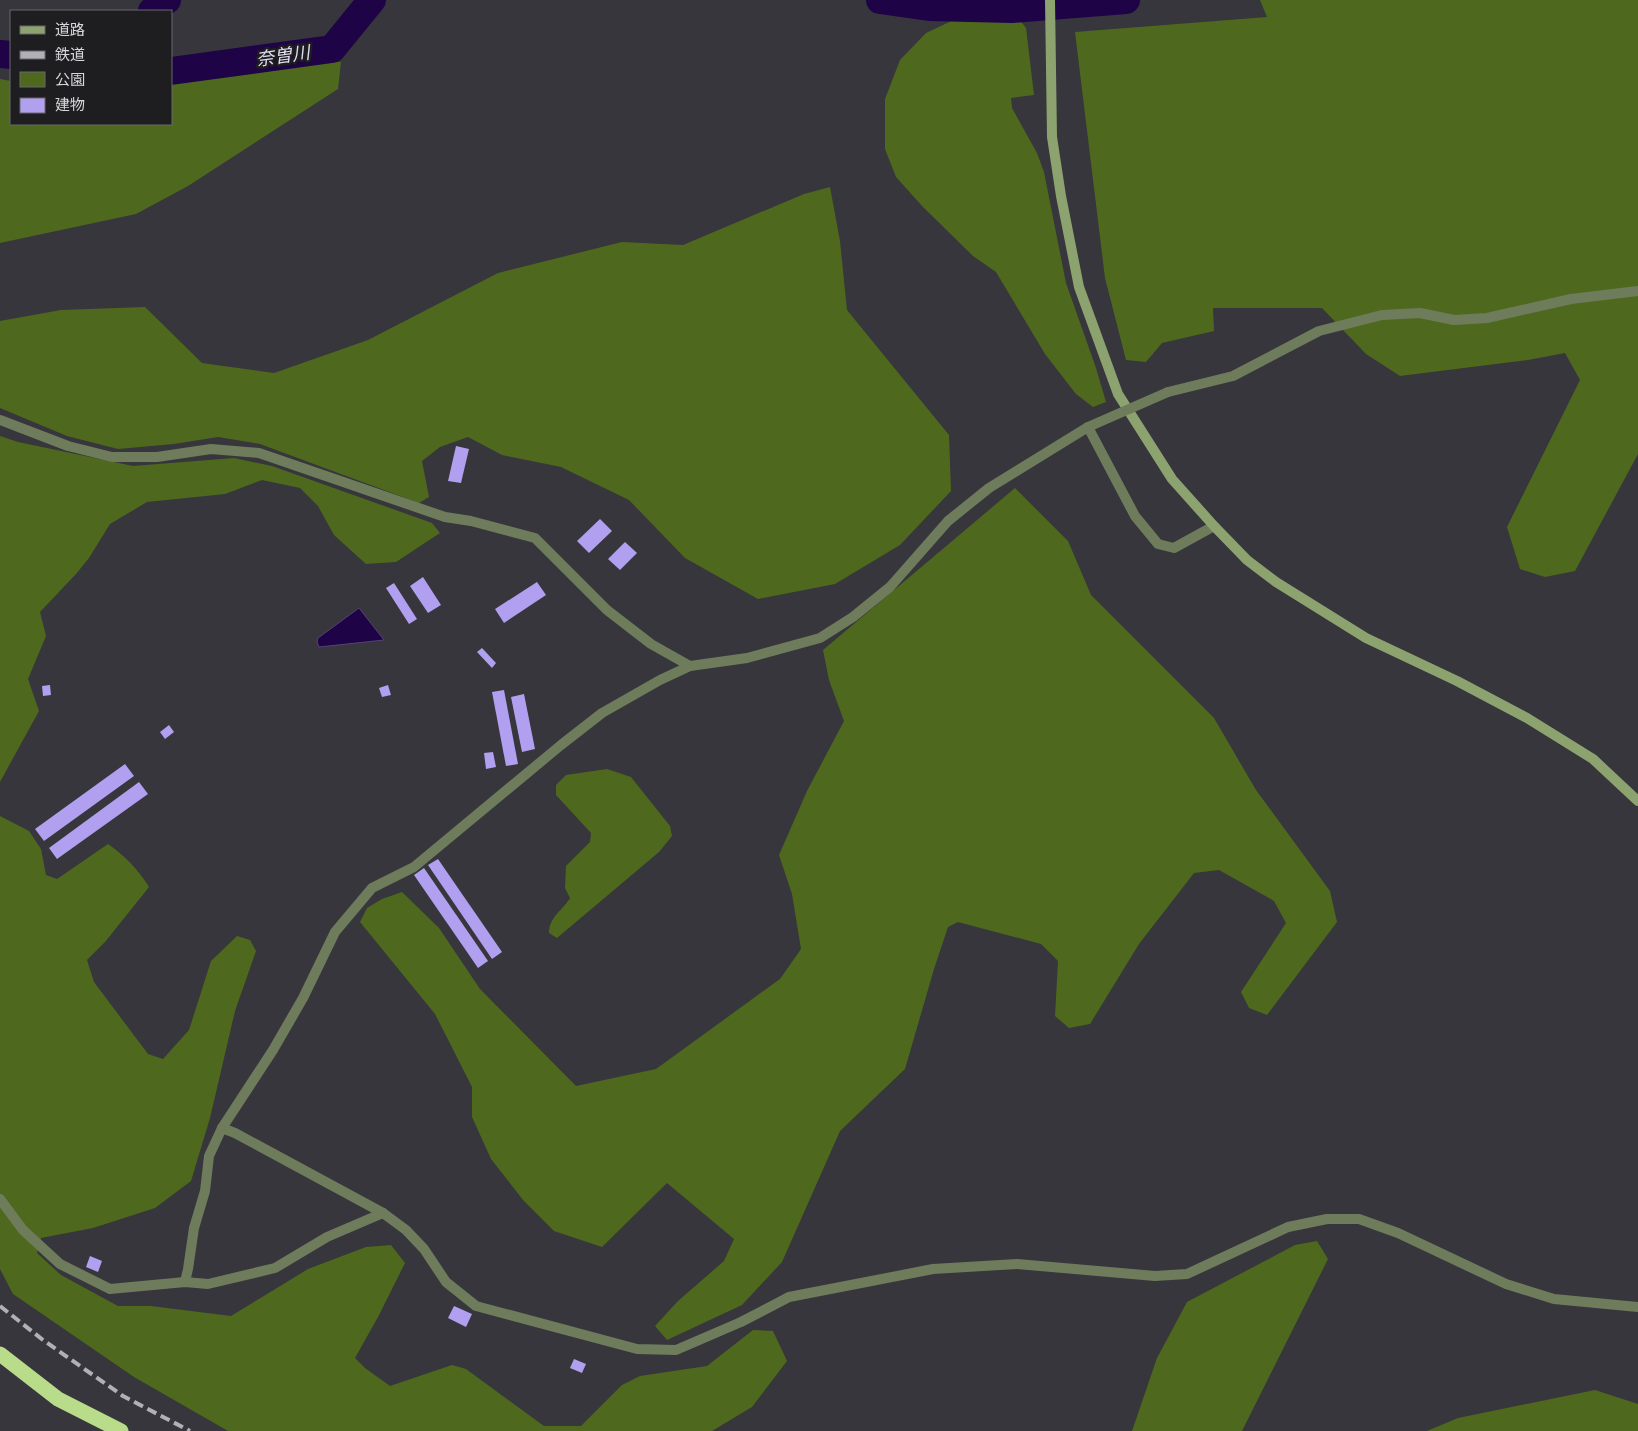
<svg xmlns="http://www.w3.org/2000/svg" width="1638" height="1431" viewBox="0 0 1638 1431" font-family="'DM Sans','Noto Sans JP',sans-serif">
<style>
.green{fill:#4e691d}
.water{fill:#1f0347;stroke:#564374}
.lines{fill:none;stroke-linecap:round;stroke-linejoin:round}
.river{stroke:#1f0347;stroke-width:28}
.building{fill:#b0a0ef}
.street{stroke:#6e7c5c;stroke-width:10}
.secondary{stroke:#8da36f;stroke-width:10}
.highway{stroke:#b9dc8a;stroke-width:15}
.rail{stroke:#b0b0b5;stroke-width:4;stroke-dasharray:10 5;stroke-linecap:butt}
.street-bridge{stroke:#6e7c5c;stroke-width:10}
.labels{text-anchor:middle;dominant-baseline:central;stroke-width:5;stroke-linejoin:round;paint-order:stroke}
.water-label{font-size:18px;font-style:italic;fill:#e1ddf2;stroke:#1e1d20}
</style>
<rect width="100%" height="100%" fill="#36363c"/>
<!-- green -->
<g class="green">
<polygon points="1260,0 1638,0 1638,454 1575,571 1545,577 1520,569 1507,527 1580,380 1565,353 1528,360 1400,376 1366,354 1322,308 1213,308 1214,331 1162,343 1146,362 1126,360 1105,278 1075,32 1267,17"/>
<polygon points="960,17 1019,19 1026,28 1034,95 1011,98 1012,108 1037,153 1044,172 1066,283 1096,368 1106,402 1093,407 1076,394 1045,354 996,272 973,256 923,207 896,177 885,149 885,99 900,60 926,33"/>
<polygon points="316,61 341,62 338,89 188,186 136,214 0,243 0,79 11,81 11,124 171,124 171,82"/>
<polygon points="830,187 840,241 847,310 949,435 951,491 900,545 835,584 758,599 685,558 629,500 561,467 502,455 468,437 440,447 422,461 429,497 419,503 260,444 218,437 174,444 118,449 67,436 0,408 0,321 61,310 145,307 202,363 274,373 368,340 498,273 622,242 683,245 804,194"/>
<polygon points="0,436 18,442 133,466 234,458 272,466 432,523 440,533 396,562 366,564 334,535 318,506 300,488 262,480 225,494 147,502 110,524 89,558 76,574 40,612 46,636 28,679 39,711 0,782"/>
<polygon points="1015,488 1068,541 1091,595 1214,718 1256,790 1330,891 1337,922 1267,1015 1249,1008 1241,992 1286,923 1274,901 1219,870 1194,873 1139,944 1090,1024 1069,1028 1055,1016 1058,961 1041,944 958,922 948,927 934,969 905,1069 840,1131 782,1262 742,1305 667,1340 655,1326 678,1301 724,1261 734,1239 667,1183 602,1247 554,1231 523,1200 491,1159 472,1117 472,1087 435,1014 360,922 367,908 382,899 402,892 439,928 480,989 576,1086 656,1069 780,979 801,949 792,894 779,855 807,791 844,721 829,680 823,650"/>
<path d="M607 769 631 777 670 826 672 836 659 852 557 938 549 933C549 917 563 910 570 898L565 888 566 866 590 842 591 833 556 795V785L566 775Z"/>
<path d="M0 816 29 831 41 849 46 875 57 879 108 844C125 856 138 869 149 887L105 942 87 960 94 982 148 1054 163 1059 189 1030 211 961 237 936 250 940 256 951 235 1011 210 1118 191 1181 155 1208 93 1228 41 1238 37 1253 61 1275 118 1306H151L231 1316 308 1269 366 1247 391 1245 405 1263 378 1317 355 1358 365 1368 390 1386 452 1365 466 1369 544 1426H581L622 1385 640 1376 707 1366 753 1330 773 1331 787 1361 752 1407 712 1431H228L134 1377 13 1294 0 1269Z"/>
<polygon points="1317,1241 1328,1259 1242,1431 1132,1431 1157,1358 1187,1302 1295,1245"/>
<polygon points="1595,1390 1638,1404 1638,1431 1427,1431 1458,1418"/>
</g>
<!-- water -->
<polygon class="water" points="359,608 384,640 319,647 317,642 318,638"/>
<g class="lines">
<!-- river -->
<g class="river">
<polyline points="880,0 929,7 1012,9 1126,0"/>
<polyline points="152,11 167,0"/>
<polyline points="0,54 11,55"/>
<polyline points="171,71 332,49 372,0"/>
</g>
</g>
<!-- building -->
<g class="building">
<polygon points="456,446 469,449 461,483 448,481"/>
<polygon points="600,519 612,531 589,553 577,541"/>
<polygon points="625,542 637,553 620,570 608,559"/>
<polygon points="423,577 441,605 428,613 410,586"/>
<polygon points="537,582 546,595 504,623 495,609"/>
<polygon points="394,583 417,619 409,624 386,588"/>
<polygon points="482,648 496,663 492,668 477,652"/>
<polygon points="50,685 51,695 43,696 42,686"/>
<polygon points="388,685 391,695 382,697 379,688"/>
<polygon points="504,690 518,764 506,766 492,692"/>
<polygon points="524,694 535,749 522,752 511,697"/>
<polygon points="169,725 174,732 165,739 160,732"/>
<polygon points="493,752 496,767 486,769 484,753"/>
<polygon points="125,764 134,776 44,841 35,829"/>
<polygon points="139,782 148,794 57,859 49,848"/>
<polygon points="438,859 502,952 492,959 428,865"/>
<polygon points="424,868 488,961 478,968 414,875"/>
<polygon points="90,1256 102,1261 98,1272 86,1267"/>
<polygon points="454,1306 472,1314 466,1327 448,1318"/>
<polygon points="574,1359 586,1364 582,1373 570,1368"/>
</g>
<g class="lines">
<!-- street -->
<g class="street">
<polyline points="1168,392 1233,376 1319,331 1382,315 1420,313 1454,320 1487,318 1571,299 1638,291"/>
<polyline points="0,420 68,446 112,457 157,457 211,449 259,453 445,517 471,521 535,538 607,610 651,644 690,666"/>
<polyline points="222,1128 235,1133 383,1213 406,1230 424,1249 446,1282 476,1306 637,1349 676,1350 741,1322 789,1297 933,1269 1017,1264 1155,1276 1187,1274 1288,1227 1327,1219 1359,1219 1398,1233 1506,1284 1554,1299 1638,1307"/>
<polyline points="0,1199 23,1230 60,1264 110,1289 185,1282 208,1284 275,1268 327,1237 383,1213"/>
<polyline points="185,1282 188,1269 194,1228 205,1191 209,1156 222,1128 273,1050 303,998 335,932 372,888 414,867 561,745 602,713 660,680 690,666 747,658 820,638 853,617 890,587 948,521 989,488 1088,427 1135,516 1158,544 1174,548 1214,526"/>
</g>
<!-- secondary -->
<polyline class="secondary" points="1050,0 1052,137 1061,196 1079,287 1118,394 1172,479 1214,526 1247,560 1276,582 1366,638 1457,681 1527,718 1593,759 1638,801"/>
<!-- highway -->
<polyline class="highway" points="0,1354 58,1399 121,1431"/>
<!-- rail -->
<polyline class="rail" points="0,1306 43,1340 123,1396 190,1431"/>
<!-- street-bridge -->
<polyline class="street-bridge" points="1088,427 1168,392"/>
</g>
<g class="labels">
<!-- water labels -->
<g class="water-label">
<text transform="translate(283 56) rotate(-8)">奈曽川</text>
</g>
</g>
<!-- legend -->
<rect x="10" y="10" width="162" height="115" fill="#1e1d20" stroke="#68686b"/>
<rect x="20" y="26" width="25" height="8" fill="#8da36f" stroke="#68686b"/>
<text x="55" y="35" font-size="15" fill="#d8d8dc">道路</text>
<rect x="20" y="51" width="25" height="8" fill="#b0b0b5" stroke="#68686b"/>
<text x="55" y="60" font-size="15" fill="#d8d8dc">鉄道</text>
<rect x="20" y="72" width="25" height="15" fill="#4e691d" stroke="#68686b"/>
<text x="55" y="85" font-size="15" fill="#d8d8dc">公園</text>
<rect x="20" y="98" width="25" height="15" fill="#b0a0ef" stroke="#68686b"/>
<text x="55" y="110" font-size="15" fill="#d8d8dc">建物</text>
</svg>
